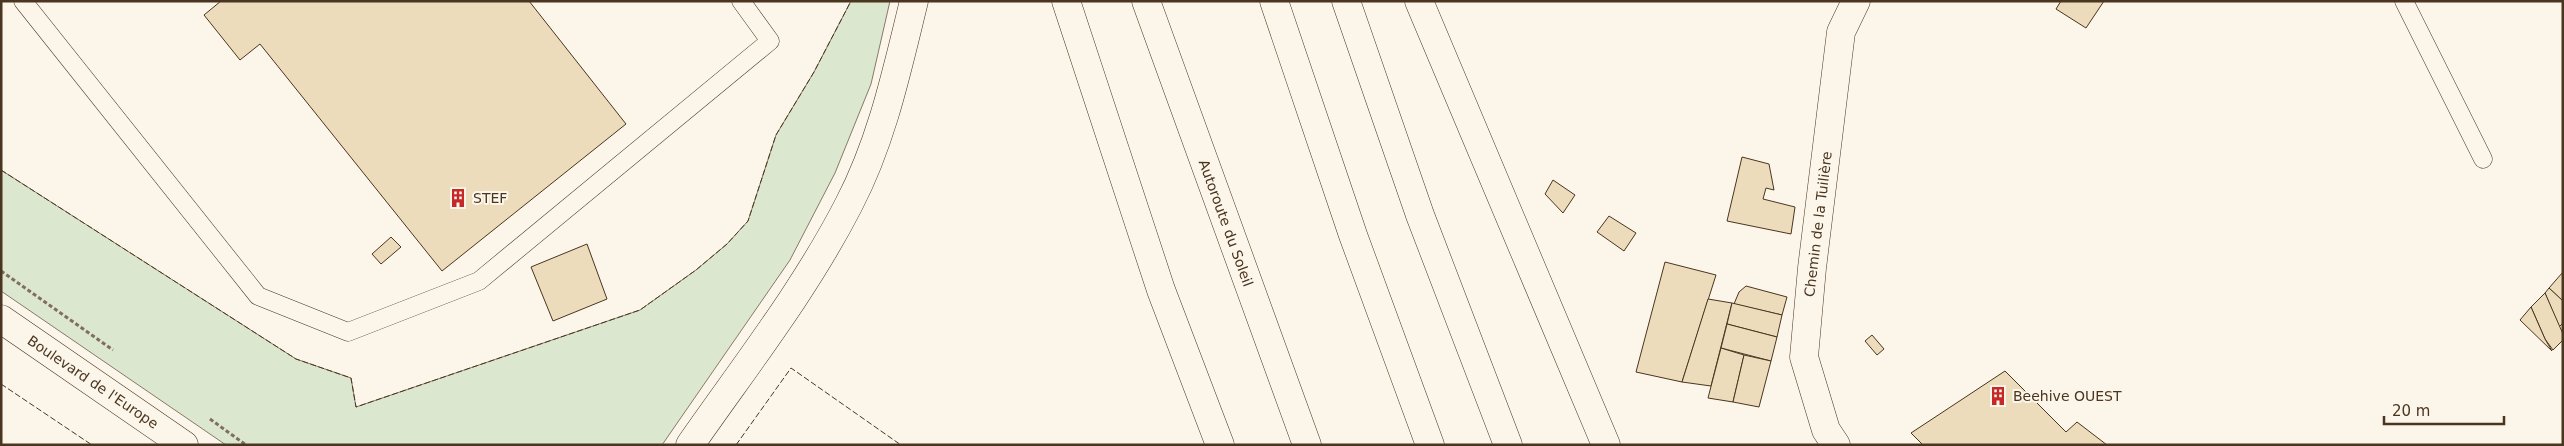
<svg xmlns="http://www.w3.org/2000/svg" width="2564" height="446" viewBox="0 0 2564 446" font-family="'DejaVu Sans',sans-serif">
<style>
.green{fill:#dce7d0;stroke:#887966}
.building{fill:#ecdcbc;stroke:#4a3520}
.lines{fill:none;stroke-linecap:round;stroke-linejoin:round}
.lane-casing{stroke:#4a3520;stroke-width:19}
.street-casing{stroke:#4a3520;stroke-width:29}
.secondary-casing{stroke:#4a3520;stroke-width:29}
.primary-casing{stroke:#4a3520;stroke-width:29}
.highway-casing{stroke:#4a3520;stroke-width:29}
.path{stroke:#7f6f5c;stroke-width:3;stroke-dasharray:4 2.5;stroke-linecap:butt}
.lane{stroke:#fbf6e9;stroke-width:18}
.street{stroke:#fbf6e9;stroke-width:28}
.secondary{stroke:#fbf6e9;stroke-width:28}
.primary{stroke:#fbf6e9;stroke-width:28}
.highway{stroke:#fbf6e9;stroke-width:28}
.fence{stroke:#4a3520;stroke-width:1;stroke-dasharray:6 2.5;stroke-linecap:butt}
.labels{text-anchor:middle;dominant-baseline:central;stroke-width:4;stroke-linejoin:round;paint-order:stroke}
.poi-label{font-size:14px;fill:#4a3520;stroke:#fbf6e9;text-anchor:start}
.street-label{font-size:14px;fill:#4a3520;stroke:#fbf6e9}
</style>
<rect width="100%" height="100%" fill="#fbf6e9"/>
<!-- green -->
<polygon class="green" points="851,1 890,1 871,84 835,173 790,260 662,445 226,445 1,291 1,170 296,359 351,378 356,407 640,310 696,270 727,244 748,221 776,135 814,72"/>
<!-- building -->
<g class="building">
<polygon points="221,1 529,1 626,124 442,271 260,44 240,60 204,15"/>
<polygon points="2061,1 2104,1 2086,28 2056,9"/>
<polygon points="1742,157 1769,164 1774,190 1766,188 1763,199 1795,207 1791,234 1727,221"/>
<polygon points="1553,180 1575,195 1563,213 1545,194"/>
<polygon points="1609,216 1636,233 1624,251 1597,232"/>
<polygon points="391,237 401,247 381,264 372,254"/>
<polygon points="587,244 607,299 553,321 531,267"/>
<polygon points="1665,262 1716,275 1682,382 1636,372"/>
<polygon points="2563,272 2563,301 2549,288"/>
<polygon points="1746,286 1787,297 1782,315 1734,304 1739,292"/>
<polygon points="2549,288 2563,301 2563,323 2559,327 2545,293"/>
<polygon points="2545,293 2563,334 2563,340 2553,350 2545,339 2531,307"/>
<polygon points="1708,299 1732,303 1711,386 1682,382"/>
<polygon points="1732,303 1782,315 1777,337 1727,324"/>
<polygon points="2531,307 2545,339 2552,351 2520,320"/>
<polygon points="1727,324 1777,337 1771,361 1721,348"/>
<polygon points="1872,335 1884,349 1877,355 1865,341"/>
<polygon points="1721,348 1744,355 1733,402 1708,398"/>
<polygon points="1744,355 1771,361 1759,407 1733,402"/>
<polygon points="2005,371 2066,432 2077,422 2107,445 1923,445 1911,433"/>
</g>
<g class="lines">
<!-- lane casing -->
<g class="lane-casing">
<g id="lane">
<polyline points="23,1 258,296 348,332 479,281 770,41 741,1"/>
<polyline points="2404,1 2483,159"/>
</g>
</g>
<!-- street casing -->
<g class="street-casing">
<polyline id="street" points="1836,445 1826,430 1804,357 1812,268 1841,32 1856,1"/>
</g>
<!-- secondary casing -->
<g class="secondary-casing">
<polyline id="secondary" points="1,319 184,445"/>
</g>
<!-- primary casing -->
<g class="primary-casing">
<g id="primary">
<polyline points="1066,1 1161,290 1220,445"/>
<polyline points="1346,1 1420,215 1508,445"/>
<polyline points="1419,1 1606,445"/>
<path d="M690 445C745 366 805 290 849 204 882 141 897 70 914 1"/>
</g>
</g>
<!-- highway casing -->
<g class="highway-casing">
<g id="highway">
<polyline points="1146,1 1307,445"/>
<polyline points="1274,1 1353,235 1430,445"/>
</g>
</g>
<!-- path -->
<g class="path">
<polyline points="1,271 113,350"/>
<polyline points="210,419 246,445"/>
</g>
<!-- lane -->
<use href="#lane" class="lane"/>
<!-- street -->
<use href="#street" class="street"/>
<!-- secondary -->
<use href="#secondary" class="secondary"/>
<!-- primary -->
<use href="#primary" class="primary"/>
<!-- highway -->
<use href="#highway" class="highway"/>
<!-- fence -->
<g class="fence">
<polyline points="1,170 296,359 351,378 356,407 640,310 696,270 727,244 748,221 776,135 814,72 851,1"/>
<polyline points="1,384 92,445"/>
<polyline points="736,445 791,368 901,445"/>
</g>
</g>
<!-- icons -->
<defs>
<g id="building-bare" transform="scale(1.5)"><path d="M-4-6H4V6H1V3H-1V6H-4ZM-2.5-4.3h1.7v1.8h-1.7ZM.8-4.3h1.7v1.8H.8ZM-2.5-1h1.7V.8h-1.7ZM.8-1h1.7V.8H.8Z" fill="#c62828" stroke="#fbf6e9" stroke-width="2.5" paint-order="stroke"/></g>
</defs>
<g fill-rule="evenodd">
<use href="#building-bare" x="458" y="198"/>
<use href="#building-bare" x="1998" y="396"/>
</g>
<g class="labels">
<!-- poi labels -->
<g class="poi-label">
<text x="473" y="198">STEF</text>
<text x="2013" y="396">Beehive OUEST</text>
</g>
<!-- street labels -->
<g class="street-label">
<text transform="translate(1226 223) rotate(70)">Autoroute du Soleil</text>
<text transform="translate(1818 224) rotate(-83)">Chemin de la Tuilière</text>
<text transform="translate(93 382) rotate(34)">Boulevard de l'Europe</text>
</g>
</g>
<!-- border -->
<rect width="2564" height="446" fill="none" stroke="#4a3520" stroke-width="5"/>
<!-- scale -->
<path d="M2384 416v8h120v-8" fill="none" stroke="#4a3520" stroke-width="2.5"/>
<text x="2392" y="416" font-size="15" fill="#4a3520" stroke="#fbf6e9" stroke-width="4" paint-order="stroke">20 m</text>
</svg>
